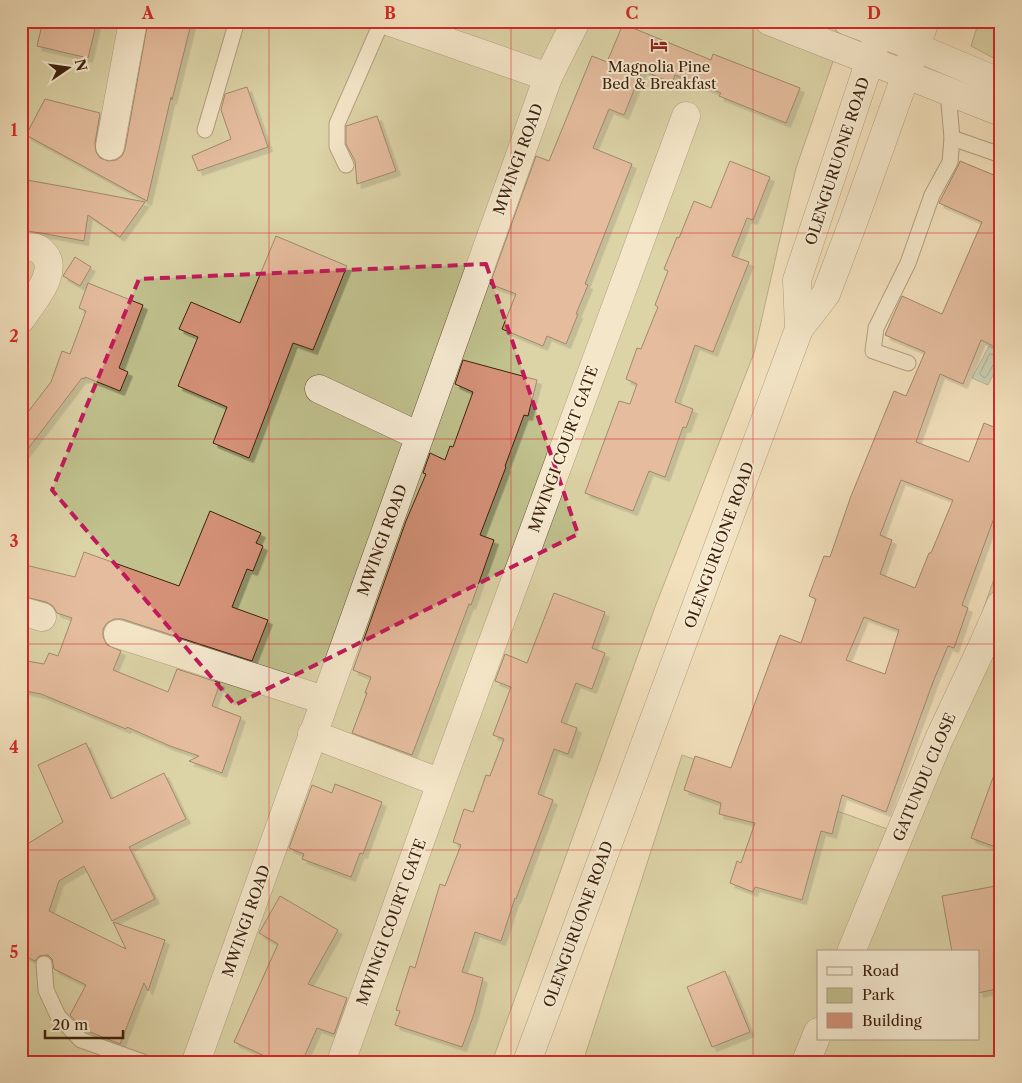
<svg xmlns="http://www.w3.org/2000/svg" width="1022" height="1083" viewBox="0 0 1022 1083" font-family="'Libre Caslon Text',serif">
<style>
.green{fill:#c0c18d;stroke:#7e704c;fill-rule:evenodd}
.water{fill:#9bbeae;stroke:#757f6d}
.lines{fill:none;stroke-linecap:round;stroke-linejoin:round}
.shore{stroke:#6c6f5d;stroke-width:1}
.building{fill:#d49178;stroke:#3d200c;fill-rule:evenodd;filter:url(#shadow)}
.service-casing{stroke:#6a5038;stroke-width:17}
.minor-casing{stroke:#6a5038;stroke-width:29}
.tertiary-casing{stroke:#6a5038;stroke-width:29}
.service{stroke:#f7ecd4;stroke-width:15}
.minor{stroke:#f7ecd4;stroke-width:28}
.tertiary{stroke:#f7ecd4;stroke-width:28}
.marked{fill:none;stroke:#c2185b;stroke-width:4;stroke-dasharray:10 6;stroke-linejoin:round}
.grid{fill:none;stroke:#d62828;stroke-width:1;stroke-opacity:0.55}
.labels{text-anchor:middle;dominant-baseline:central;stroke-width:4;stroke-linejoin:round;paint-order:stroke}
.poi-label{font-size:15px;fill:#3d200c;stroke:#f7ecd4}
.street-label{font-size:15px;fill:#3d200c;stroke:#f7ecd4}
.neatline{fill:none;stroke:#d62828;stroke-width:2}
.grid-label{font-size:16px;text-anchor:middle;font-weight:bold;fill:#d62828}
</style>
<defs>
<filter id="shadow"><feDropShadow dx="4.5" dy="4.5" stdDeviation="0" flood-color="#0004"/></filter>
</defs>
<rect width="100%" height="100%" fill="#f3e1bd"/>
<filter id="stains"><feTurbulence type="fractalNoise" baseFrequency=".004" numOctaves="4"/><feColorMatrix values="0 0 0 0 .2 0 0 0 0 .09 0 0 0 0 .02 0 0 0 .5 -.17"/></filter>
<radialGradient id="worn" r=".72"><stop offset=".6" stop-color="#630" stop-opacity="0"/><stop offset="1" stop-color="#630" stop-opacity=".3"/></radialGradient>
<!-- green -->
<g class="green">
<polygon points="21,21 847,21 796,168 754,353 655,607 492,1062 21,1062"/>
<polygon points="979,21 1001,21 1001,62 971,46"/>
<path d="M1001 575V1062H583L682 755 904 835 995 576ZM818 952H978V1039H818Z"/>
</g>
<!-- water -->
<polygon class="water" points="989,346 1001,352 1001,359 988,385 972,378"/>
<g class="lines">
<!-- shore -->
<polygon class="shore" points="990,354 995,355 997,358 987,376 984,378 980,374"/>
</g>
<!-- building -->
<g class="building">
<polygon points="43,21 97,21 88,58 37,46"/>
<polygon points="148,21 178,21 191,24 172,100 171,97 147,201 26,135 45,99 100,113 95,143 96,152 100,158 108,161 116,160 122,156 125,149"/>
<polygon points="623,24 711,60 713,54 800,88 786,123 719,96 721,93 675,75 672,83 642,70 624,115 609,109 593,148 632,164 585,284 588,285 576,314 578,314 566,344 547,336 543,346 502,329 516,294 490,284 536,156 549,161 592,56 607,62"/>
<polygon points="247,87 268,147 198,171 192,156 231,139 221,110 225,94"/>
<polygon points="377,116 396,171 357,184 355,161 346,144 346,126"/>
<polygon points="730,161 770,177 753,220 747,218 732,256 749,262 713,352 695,345 675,402 693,409 686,428 683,427 665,477 649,471 633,511 585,493 619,401 630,404 637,384 626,379 637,348 641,349 658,307 655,305 668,271 664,269 677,237 679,238 694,201 711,208"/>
<path d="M960 161 1001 178V350L981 340 963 384 940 374 916 442 969 462 984 423 1001 430V499L962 605 968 608 954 648 948 646 933 682 886 812 842 795 832 834 821 831 802 900 755 887 753 892 730 883 737 861 741 863 755 823 719 814 721 803 684 790 695 756 731 768 780 635 801 643 816 599 809 596 824 556 830 557 851 496 894 391 906 396 925 352 885 335 893 316 902 296 942 314 982 222 939 203 958 166ZM901 480 953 500 931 553H929L915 588 880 574 892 540 880 535ZM864 617 899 630 885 674 846 660Z"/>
<polygon points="21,179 66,187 145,202 120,237 88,215 84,241 41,233 21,230"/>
<polygon points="276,236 347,266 313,350 293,343 249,458 213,443 227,407 178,386 198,337 179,329 191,302 240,323"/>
<polygon points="75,257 91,267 80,286 63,276"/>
<polygon points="88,283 143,305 119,368 128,372 120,391 85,377 85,379 82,378 21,458 21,421 51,382 62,351 70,354 86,311 79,308"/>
<polygon points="463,360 537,380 528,416 524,415 505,466 506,467 480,535 494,540 471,605 469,604 412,755 352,733 367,693 365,693 371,677 353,670 406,521 426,474 423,473 430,453 445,460 450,446 453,447 473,392 455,384"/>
<polygon points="210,511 261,533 256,543 263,546 253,571 247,569 232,607 268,620 252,661 122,619 114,619 107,623 103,629 103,637 107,645 121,651 113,670 168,692 177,669 220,683 212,706 241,717 222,773 189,761 199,756 170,746 127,727 126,729 41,694 21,690 21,660 44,664 49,653 58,656 72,618 57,613 53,606 46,602 21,596 21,564 75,577 84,552 179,586"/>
<polygon points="554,593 605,612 592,648 605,653 592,689 576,683 561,722 577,728 568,754 554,749 538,794 553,800 516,899 515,898 501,941 475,932 462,972 483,978 474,1014 462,1047 395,1025 400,1011 396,1010 410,966 415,968 440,884 445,886 461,845 453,842 464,809 473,812 486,775 490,776 504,739 493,735 511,687 495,681 505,654 527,663"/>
<polygon points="86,743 111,799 164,773 186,819 129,847 155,899 112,921 84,866 59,881 49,911 126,949 113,922 165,940 148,991 144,983 120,1044 83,1029 70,1015 86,985 54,969 52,959 48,955 39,956 35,961 21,954 21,848 63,822 38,765"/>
<polygon points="998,764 1001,764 1001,849 971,838"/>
<polygon points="335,784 382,802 363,854 360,853 351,877 302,859 304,854 289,848 312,785 332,793"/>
<polygon points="1001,885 1001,988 978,993 978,952 952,952 942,896"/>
<polygon points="280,896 338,930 308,984 347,998 334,1034 317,1028 302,1062 278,1062 234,1042 278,944 259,933"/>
<polygon points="725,971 750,1032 712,1047 687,987"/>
</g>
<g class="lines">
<!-- service casing -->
<g class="service-casing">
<g id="service">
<polyline points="205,130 237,21"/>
<polyline points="952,138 1001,155"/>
<polyline points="346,165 337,146 337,124 382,21"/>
<polyline points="908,363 873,351 876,328 908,263 932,195 950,162 952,138 948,92"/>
<polyline points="44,964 46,990 58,1016 81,1040 143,1062"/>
</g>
</g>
<!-- minor casing -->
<g class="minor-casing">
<g id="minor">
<polyline points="388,21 548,77"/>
<polyline points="769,21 1001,112"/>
<polyline points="847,21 916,47 1001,83"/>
<polyline points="110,146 133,21"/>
<path d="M21 245C27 246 36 247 40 250 64 268 32 302 21 319"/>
<polyline points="319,389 419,436"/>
<polyline points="21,611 42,617"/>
<polyline points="118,634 324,700"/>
<polyline points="312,734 441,783"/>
<polyline points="851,952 939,739 983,645 1001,604"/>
<polyline points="196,1062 548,77 576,21"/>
<polyline points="341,1062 441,783 686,116"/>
<polyline points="806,1062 818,1032"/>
</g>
</g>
<!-- tertiary casing -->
<g class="tertiary-casing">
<g id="tertiary">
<polyline points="799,329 826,294 854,220 925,21"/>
<polyline points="527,1062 799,329 797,280 883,21"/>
</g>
</g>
<!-- service -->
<use href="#service" class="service"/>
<!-- minor -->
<use href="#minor" class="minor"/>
<!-- tertiary -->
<use href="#tertiary" class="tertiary"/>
</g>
<!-- marked area -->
<path d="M0 0H1022V1083H0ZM486 264 578 534 235 705 52 490 139 279Z" fill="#f3e1bd" fill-opacity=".55" fill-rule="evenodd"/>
<path class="marked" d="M486 264 578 534 235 705 52 490 139 279Z"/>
<!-- grid -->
<path class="grid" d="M269 21V1062M511 21V1062M753 21V1062M21 233H1001M21 439H1001M21 644H1001M21 850H1001"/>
<!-- icons -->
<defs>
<g id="hotel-bare" transform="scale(1.35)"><path d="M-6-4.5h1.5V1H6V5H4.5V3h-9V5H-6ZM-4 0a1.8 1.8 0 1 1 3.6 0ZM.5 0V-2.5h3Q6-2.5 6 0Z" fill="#8f2418" stroke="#f7ecd4" stroke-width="2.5" paint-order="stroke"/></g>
</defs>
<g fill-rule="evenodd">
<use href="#hotel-bare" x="659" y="45"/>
</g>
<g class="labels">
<!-- poi labels -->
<g class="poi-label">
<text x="659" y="66">Magnolia Pine<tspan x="659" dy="17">Bed &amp; Breakfast</tspan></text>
</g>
<!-- street labels -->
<g class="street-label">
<text transform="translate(518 159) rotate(-70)">MWINGI ROAD</text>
<text transform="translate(837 161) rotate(-72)">OLENGURUONE ROAD</text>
<text transform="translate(563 449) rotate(-70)">MWINGI COURT GATE</text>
<text transform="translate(382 540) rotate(-70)">MWINGI ROAD</text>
<text transform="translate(719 545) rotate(-70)">OLENGURUONE ROAD</text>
<text transform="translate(924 777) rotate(-67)">GATUNDU CLOSE</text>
<text transform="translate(246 921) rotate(-71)">MWINGI ROAD</text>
<text transform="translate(391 922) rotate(-70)">MWINGI COURT GATE</text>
<text transform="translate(578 924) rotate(-70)">OLENGURUONE ROAD</text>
</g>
</g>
<!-- margin -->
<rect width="1022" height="1083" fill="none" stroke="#f3e1bd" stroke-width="55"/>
<!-- legend -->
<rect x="817" y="950" width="162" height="90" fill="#f7ecd4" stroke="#ad9a84"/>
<rect x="827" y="967" width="25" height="8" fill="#f7ecd4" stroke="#ad9a84"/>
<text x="862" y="976" font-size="15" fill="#3d200c">Road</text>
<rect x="827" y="988" width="25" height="15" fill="#c0c18d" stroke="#ad9a84"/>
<text x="862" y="1000" font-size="15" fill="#3d200c">Park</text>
<rect x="827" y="1013" width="25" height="15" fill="#d49178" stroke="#ad9a84"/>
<text x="862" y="1026" font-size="15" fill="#3d200c">Building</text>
<!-- north arrow -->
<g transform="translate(68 68) rotate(77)" stroke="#f7ecd4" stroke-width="4" paint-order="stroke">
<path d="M0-4L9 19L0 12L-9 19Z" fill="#3d200c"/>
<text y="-8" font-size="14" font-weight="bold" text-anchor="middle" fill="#3d200c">N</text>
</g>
<!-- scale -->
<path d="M45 1030v8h78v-8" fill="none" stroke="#3d200c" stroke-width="2.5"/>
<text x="52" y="1030" font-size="15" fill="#3d200c" stroke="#f7ecd4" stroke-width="4" paint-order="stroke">20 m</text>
<rect x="28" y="28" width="966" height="1028" class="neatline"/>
<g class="grid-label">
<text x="148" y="19">A</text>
<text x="390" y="19">B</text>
<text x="632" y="19">C</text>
<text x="874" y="19">D</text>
<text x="14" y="136">1</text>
<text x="14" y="342">2</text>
<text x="14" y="547">3</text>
<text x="14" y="753">4</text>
<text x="14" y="958">5</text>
</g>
<rect width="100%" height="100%" filter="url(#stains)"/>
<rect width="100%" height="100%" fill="url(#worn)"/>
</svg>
